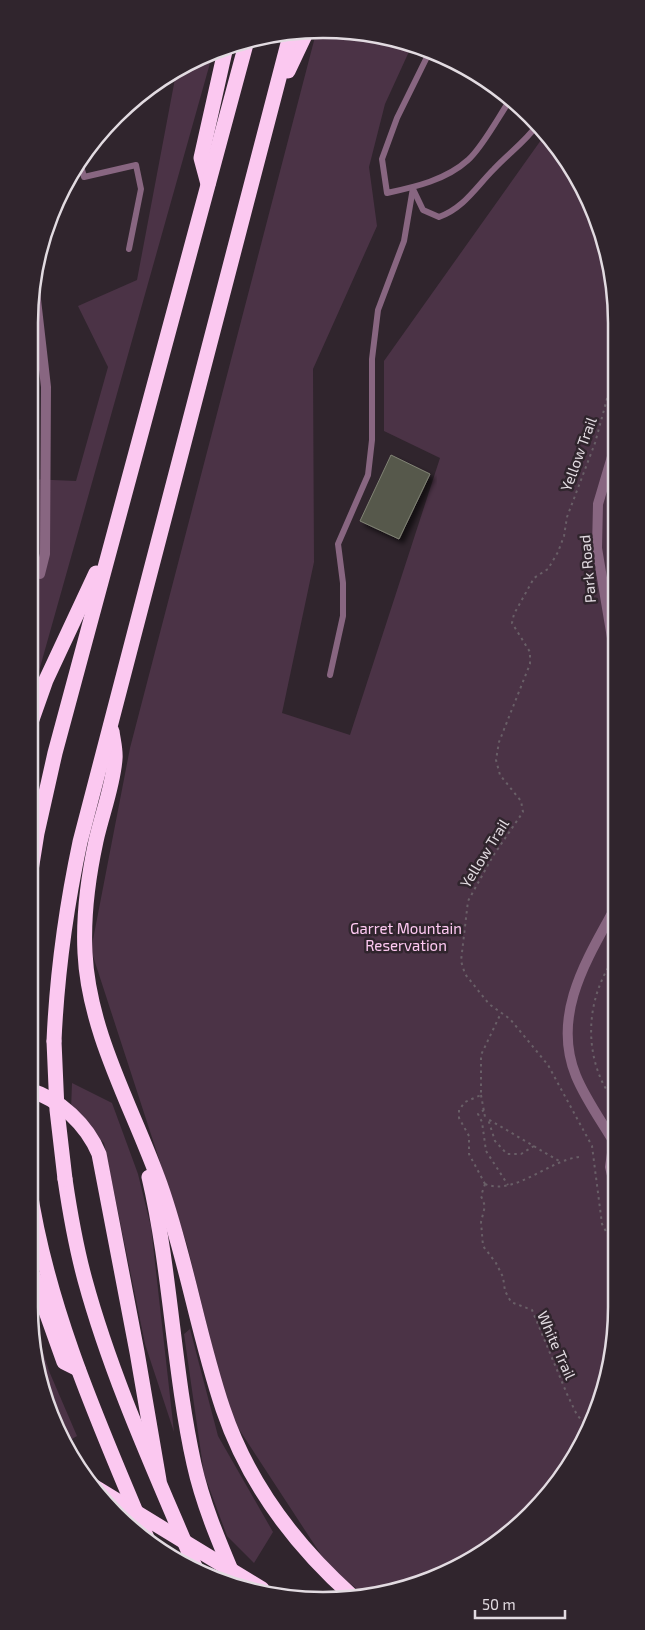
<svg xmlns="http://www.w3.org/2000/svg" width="645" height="1630" viewBox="0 0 645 1630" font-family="'Exo 2',sans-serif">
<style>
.green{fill:#4b3346}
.building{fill:#56594b;stroke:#818375;filter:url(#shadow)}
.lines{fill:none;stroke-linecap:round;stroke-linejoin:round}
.path{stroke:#695f67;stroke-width:2;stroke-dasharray:2.5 4;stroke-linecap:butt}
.lane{stroke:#886681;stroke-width:6}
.street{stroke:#886681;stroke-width:10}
.highway{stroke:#fbc8f0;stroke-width:15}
.highway-bridge{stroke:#fbc8f0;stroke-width:15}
.labels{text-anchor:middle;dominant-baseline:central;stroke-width:5;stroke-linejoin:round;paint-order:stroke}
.street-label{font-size:15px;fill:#e2dbe1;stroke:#30252d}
.park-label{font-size:15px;fill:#ffcaf3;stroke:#30252d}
.rim{fill:none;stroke:#e2dbe1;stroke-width:2.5}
</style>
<defs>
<filter id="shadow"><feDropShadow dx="4.5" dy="4.5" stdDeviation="2.5" flood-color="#0009"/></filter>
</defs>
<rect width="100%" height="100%" fill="#30252d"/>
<!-- green -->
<g class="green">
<polygon points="316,33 399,39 412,45 385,104 369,167 377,226 313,369 314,562 282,713 350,735 440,458 384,431 384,361 546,133 586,193 614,284 616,1308 606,1384 556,1486 485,1552 380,1596 366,1596 329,1567 229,1414 187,1245 91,950 130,748"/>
<polygon points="212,56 39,671 29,696 29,479 76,481 108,367 78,306 137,280 177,68"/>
<polygon points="72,1083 112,1103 138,1174 151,1227 174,1432 145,1344 104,1143 71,1110"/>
<polygon points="30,1312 49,1371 77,1436 67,1442 44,1402"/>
<polygon points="190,1329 218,1436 273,1532 254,1563 227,1536 204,1474 184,1334"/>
</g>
<!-- building -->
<polygon class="building" points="391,455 430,474 399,539 360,521"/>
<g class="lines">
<!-- path -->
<g class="path">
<polyline points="614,373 595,443 567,517 564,536 558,552 548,569 534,578 514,614 512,623 530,652 530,664 499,742 496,760 500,775 521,801 523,812 493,856 468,901 461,961 465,974 489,1004 510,1019 548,1065 592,1146 602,1224 616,1250"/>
<path d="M615 957C584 1000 582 1061 616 1104"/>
<polyline points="481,1095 485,1117 488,1119"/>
<polyline points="484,1110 478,1114 482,1122 486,1151 508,1185"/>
<polyline points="534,1146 521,1154 507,1154 495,1141 488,1119 559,1161"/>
<polyline points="485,1184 481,1196 485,1206 481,1222 483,1246 496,1263 503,1277 505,1291 511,1302 532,1310 567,1394 577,1415 586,1425"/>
<polyline points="485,1184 469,1154 469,1136 459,1118 459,1110 465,1102 481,1095 481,1055 500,1015"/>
<path d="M485 1184C515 1196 549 1160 579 1157"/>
</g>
<!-- lane -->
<g class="lane">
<path d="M429 53 397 118 382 159 387 193C415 187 446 180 468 160 482 148 499 116 510 100"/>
<polyline points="80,162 84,177 136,165 141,189 129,249"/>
<path d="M413 189 423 210 439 217C464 208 476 187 494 169 509 153 525 142 538 124"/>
<polyline points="330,675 343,616 343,583 338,544 368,475 372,440 372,359 378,310 404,241 413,188"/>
<polyline points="612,1139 608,1167 616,1201"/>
</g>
<!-- street -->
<g class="street">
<polyline points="34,282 46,387 45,554 40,574"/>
<polyline points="614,450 598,504 597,548 615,656"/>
<path d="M615 908C587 959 551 1015 576 1076 585 1098 600 1119 612 1139L616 1143"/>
</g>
<!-- highway -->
<g class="highway">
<polyline points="288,71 306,33"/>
<polyline points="208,184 201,158 225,51"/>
<polyline points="29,728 46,680 96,573"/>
<path d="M112 731C113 740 116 750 115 759 113 786 102 814 96 841 88 878 83 915 85 953 89 1034 133 1108 160 1184 186 1257 198 1335 223 1409 248 1483 295 1545 352 1596"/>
<polyline points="29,883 37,833 55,753 246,44"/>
<path d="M54 1041C57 973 66 908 80 842L291 32"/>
<path d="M29 1090C60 1099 87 1125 99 1154L137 1352 159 1480"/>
<path d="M149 1177C171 1271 173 1369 194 1464 203 1505 220 1544 236 1582"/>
<path d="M65 1179C70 1213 76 1247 85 1280 112 1379 156 1474 196 1569"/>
<path d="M29 1185C47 1308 99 1424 147 1538"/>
<polyline points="29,1264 64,1362 78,1369"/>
</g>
<!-- highway-bridge -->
<g class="highway-bridge">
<polyline points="54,1041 57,1110 65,1179"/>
<polyline points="93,1486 262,1589"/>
</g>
</g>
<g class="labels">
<!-- street labels -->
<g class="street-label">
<text transform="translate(578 454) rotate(-70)">Yellow Trail</text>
<text transform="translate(587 569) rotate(-95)">Park Road</text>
<text transform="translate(484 853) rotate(-58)">Yellow Trail</text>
<text transform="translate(557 1345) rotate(66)">White Trail</text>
</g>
<!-- park labels -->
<g class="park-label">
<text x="406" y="928">Garret Mountain<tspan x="406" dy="17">Reservation</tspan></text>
</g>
</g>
<!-- crop -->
<path d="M0 0H645V1630H0ZM323 38H323A285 285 0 0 1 608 323V1307A285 285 0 0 1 323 1592H323A285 285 0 0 1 38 1307V323A285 285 0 0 1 323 38Z" fill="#30252d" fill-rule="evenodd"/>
<path class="rim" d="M323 38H323A285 285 0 0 1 608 323V1307A285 285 0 0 1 323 1592H323A285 285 0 0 1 38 1307V323A285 285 0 0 1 323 38Z"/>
<!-- scale -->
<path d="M475 1610v8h90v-8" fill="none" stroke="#e2dbe1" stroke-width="2.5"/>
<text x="482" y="1610" font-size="15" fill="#e2dbe1" stroke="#30252d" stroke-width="4" paint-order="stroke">50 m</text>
</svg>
